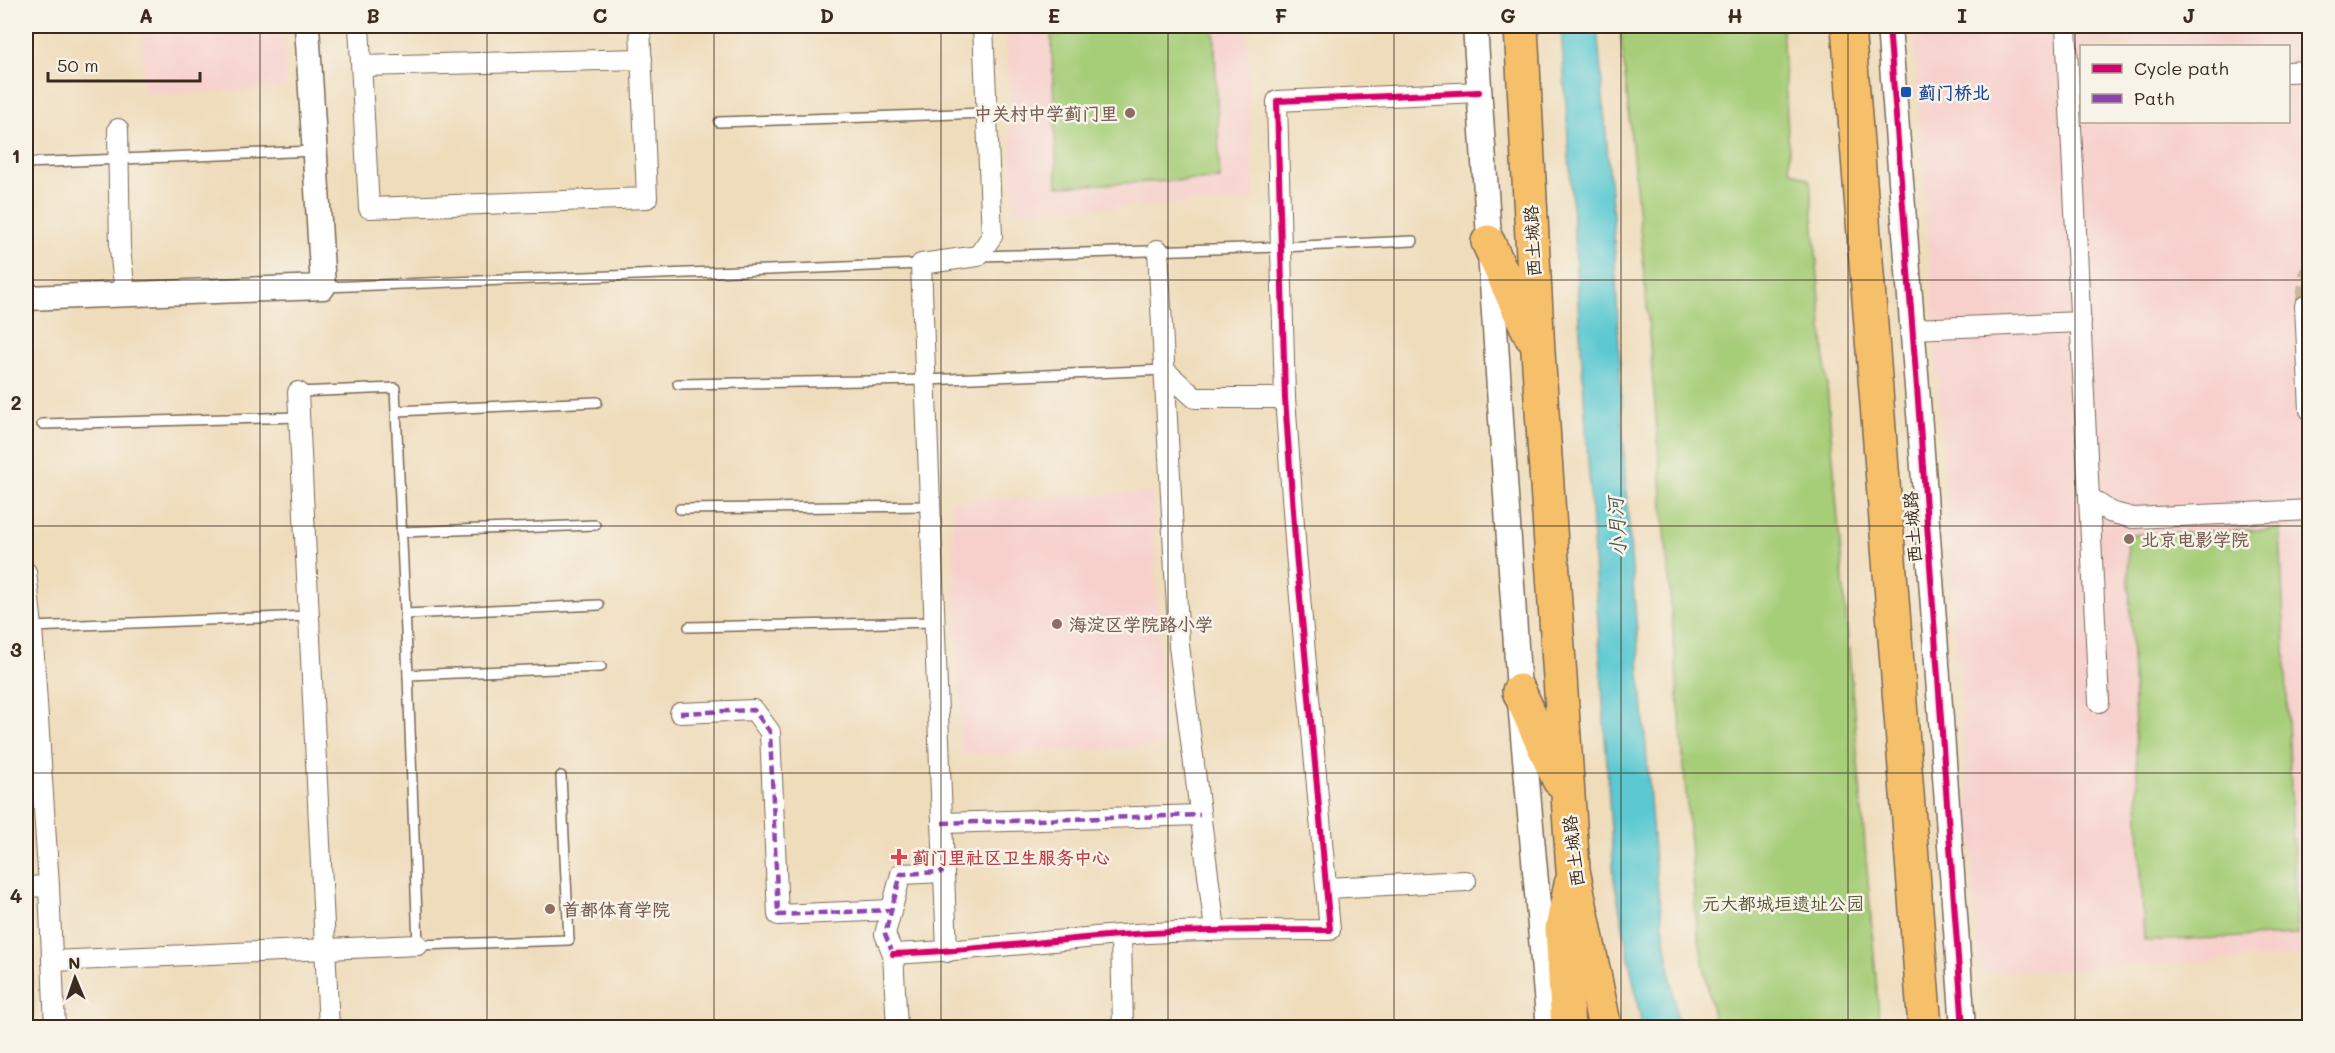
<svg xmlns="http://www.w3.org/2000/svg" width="2335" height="1053" viewBox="0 0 2335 1053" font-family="Mali,'LXGW WenKai TC',sans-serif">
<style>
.built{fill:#f7d0cc;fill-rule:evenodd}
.green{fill:#a6cd78;stroke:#707c4b;stroke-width:1.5}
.water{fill:#5cc9d2;stroke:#4c7a78;stroke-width:1.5}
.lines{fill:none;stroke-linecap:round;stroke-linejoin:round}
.minor-tunnel{stroke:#cbb89c;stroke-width:20;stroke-dasharray:20 10;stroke-linecap:butt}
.service-casing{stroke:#7a6855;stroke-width:12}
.minor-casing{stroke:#7a6855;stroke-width:22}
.tertiary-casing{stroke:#7a6855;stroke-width:27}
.trunk-casing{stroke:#7a6855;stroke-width:36}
.service{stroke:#fff;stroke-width:9}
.minor{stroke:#fff;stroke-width:20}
.tertiary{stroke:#fff;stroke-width:24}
.trunk{stroke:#f6c06b;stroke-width:33}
.quiet{stroke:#8e44ad;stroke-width:4.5;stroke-dasharray:9 4.5;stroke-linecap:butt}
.cycleway-casing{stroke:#f7f3e8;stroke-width:10}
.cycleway{stroke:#d6006c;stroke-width:6}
.grid{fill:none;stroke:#3b2a1e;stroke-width:1.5;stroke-opacity:0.55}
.transit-dot{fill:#1a4fb4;stroke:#f7f3e8;stroke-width:2}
.education-dot{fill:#8d6e63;stroke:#f7f3e8;stroke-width:2}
.health-dot{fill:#e0444e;stroke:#f7f3e8;stroke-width:2}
.labels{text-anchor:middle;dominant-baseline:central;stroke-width:5;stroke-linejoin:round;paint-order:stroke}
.transit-label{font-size:18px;font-weight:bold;fill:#164399;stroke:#f7f3e8;text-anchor:start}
.education-label{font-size:18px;font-weight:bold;fill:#785e54;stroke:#f7f3e8;text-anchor:start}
.street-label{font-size:18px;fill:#3b2a1e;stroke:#f7f3e8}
.health-label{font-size:18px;font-weight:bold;fill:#be3a42;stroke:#f7f3e8;text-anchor:start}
.park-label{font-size:18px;fill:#565334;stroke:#f7f3e8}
.water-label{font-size:20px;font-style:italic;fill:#455a54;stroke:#f7f3e8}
.neatline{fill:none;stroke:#3b2a1e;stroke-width:2}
.grid-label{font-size:20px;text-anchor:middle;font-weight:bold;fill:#3b2a1e}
</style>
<rect width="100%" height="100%" fill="#f7f3e8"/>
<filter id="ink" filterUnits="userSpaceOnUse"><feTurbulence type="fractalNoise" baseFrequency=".0167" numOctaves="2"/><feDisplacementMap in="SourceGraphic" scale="12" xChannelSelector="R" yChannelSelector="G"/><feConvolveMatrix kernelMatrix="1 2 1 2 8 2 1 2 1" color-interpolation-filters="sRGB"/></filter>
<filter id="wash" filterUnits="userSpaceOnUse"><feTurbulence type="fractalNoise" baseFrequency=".008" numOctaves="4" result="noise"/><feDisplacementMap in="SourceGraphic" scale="24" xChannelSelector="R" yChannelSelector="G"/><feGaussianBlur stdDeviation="1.35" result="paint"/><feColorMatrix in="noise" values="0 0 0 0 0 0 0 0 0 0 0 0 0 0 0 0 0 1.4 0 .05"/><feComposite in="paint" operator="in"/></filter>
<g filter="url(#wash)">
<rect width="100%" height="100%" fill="#efdcbb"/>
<!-- built -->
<g class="built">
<polygon points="142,26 284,26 286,89 144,94"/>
<polygon points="1006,26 1247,26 1254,201 1014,211"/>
<path d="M1913 26H2309V956L1980 974ZM2082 46H2288V122H2082Z"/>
<polygon points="1152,492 1163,746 962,755 951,501"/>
</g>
<!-- green -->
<g class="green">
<polygon points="1051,26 1214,26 1220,179 1057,186"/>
<polygon points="1620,26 1782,26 1790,170 1810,180 1880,1027 1715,1027 1697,929 1643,258"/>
<polygon points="2280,529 2297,935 2144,941 2127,535"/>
<polygon points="26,929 29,929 34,1027 26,1027"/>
</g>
<!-- water -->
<polygon class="water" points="1561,26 1597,26 1613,216 1625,478 1656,877 1678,1027 1642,1027 1614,879"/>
</g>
<g filter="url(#ink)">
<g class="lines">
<!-- minor-tunnel -->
<polyline class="minor-tunnel" points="2305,306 2310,269"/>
<!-- service casing -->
<g class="service-casing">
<g id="service">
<polyline points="719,122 987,113"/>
<polyline points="26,163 314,151"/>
<polyline points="980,256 1281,247 1413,241"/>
<polyline points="325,287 921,264"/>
<polyline points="678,384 926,380 1164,370"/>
<polyline points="298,392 395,388 408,675 418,945 569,940 561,776"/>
<polyline points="396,411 597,402"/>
<polyline points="42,424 299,417"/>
<polyline points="680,509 930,506"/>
<polyline points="401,532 595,525"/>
<polyline points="405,614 599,605"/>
<polyline points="32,627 309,616"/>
<polyline points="689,627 935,622"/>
<polyline points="408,675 601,667"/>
</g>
</g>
<!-- minor casing -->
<g class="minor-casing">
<g id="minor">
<polyline points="359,26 369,208 647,198 640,26"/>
<polyline points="2066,26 2099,702"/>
<polyline points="362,66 642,59"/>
<polyline points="2288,72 2310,71"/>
<polyline points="118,129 120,249 125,293"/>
<polyline points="1158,250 1179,646 1215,930"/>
<polyline points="2305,306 2310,410"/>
<polyline points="1912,329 2081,322"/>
<polyline points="1164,370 1195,398 1285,398"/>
<polyline points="298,392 329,1028"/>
<polyline points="2089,497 2110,512 2133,518 2310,510"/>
<polyline points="26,572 32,627 49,886 55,1028"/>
<polyline points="680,713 754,710 770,732 778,915 891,910"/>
<polyline points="942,823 1200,815"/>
<polyline points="26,887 49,886"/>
<polyline points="1327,888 1466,881"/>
<polyline points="1121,935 1123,1028"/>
<polyline points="947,952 921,264 978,256 992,236 983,26"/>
<path d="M893 954C969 951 1044 941 1120 935 1191 930 1260 930 1330 930L1296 553 1285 398 1277 101 1479 92"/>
<polyline points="52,961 418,945"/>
<polyline points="897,1028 893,954 885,934 901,874 944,872"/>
</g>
</g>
<!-- tertiary casing -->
<g class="tertiary-casing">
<g id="tertiary">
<polyline points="1475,26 1519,691 1549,1028"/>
<polyline points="1889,26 1921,439 1963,1028"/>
<polyline points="26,298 323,287 307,26"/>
</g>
</g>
<!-- trunk casing -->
<g class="trunk-casing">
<g id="trunk">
<polyline points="1521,26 1538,352 1573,870 1605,1028"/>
<polyline points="1848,26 1925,1028"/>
<polyline points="1488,242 1531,336"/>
<polyline points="1519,691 1559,780"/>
<polyline points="1568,1028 1562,929 1571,884"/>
</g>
</g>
<!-- service -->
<use href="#service" class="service"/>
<!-- minor -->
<use href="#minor" class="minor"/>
<!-- tertiary -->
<use href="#tertiary" class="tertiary"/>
<!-- trunk -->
<use href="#trunk" class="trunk"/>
<!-- quiet -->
<g class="quiet">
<polyline points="680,713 754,710 770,732 778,915 891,910"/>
<polyline points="942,823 1200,815"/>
<polyline points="893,954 885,934 901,874 944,872"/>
</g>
<!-- cycleway casing -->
<g class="cycleway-casing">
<g id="cycleway">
<polyline points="1889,26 1921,439 1963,1028"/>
<path d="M893 954C969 951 1044 941 1120 935 1191 930 1260 930 1330 930L1296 553 1285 398 1277 101 1479 92"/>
</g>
</g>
<!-- cycleway -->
<use href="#cycleway" class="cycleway"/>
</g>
</g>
<!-- grid -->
<path class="grid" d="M260 26V1028M487 26V1028M714 26V1028M941 26V1028M1168 26V1028M1394 26V1028M1621 26V1028M1848 26V1028M2075 26V1028M26 280H2310M26 526H2310M26 773H2310"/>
<!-- markers -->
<rect class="transit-dot" x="1900" y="86" width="12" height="12" rx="3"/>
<g class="education-dot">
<circle cx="1130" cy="113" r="6"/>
<circle cx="2129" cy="539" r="6"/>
<circle cx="1057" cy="624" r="6"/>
<circle cx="550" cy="909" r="6"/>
</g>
<path class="health-dot" d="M896 848h6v6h6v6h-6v6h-6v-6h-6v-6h6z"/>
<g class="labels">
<!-- transit labels -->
<g class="transit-label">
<text x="1918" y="92">蓟门桥北</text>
</g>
<!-- education labels -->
<g class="education-label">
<text x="1118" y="113" text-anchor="end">中关村中学蓟门里</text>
<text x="2141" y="539">北京电影学院</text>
<text x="1069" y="624">海淀区学院路小学</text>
<text x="562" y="909">首都体育学院</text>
</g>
<!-- street labels -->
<g class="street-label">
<text transform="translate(1532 241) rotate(-93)">西土城路</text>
<text transform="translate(1912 527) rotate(-94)">西土城路</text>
<text transform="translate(1573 851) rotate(-97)">西土城路</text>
</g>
<!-- health labels -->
<g class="health-label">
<text x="912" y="857">蓟门里社区卫生服务中心</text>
</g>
<!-- park labels -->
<g class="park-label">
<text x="1783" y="903">元大都城垣遗址公园</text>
</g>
<!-- water labels -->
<g class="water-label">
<text transform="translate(1616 527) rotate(-94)">小月河</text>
</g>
</g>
<!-- margin -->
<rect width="2335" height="1053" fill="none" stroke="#f7f3e8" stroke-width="66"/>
<!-- legend -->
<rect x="2080" y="45" width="210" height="78" fill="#f7f3e8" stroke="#aca397" stroke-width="1.5"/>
<rect x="2092" y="64" width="30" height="9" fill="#d6006c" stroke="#aca397" stroke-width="1.5"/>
<text x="2134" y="75" font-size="18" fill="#3b2a1e">Cycle path</text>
<rect x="2092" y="94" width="30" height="9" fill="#8e44ad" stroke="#aca397" stroke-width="1.5"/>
<text x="2134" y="105" font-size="18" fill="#3b2a1e">Path</text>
<!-- north arrow -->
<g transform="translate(75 978) rotate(358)" stroke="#f7f3e8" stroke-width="4.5" paint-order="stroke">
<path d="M0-4.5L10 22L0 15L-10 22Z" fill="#3b2a1e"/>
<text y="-9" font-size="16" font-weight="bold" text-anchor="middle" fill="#3b2a1e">N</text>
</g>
<!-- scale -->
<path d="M48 72v9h152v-9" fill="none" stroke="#3b2a1e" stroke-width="3"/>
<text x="57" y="72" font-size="18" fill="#3b2a1e" stroke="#f7f3e8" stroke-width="4.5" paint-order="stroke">50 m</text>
<rect x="33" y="33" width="2269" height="987" class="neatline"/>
<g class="grid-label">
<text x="146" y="23">A</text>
<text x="373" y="23">B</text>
<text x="600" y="23">C</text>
<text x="827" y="23">D</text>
<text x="1054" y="23">E</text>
<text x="1281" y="23">F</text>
<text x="1508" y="23">G</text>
<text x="1735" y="23">H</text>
<text x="1962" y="23">I</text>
<text x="2189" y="23">J</text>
<text x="16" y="163">1</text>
<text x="16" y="410">2</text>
<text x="16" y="657">3</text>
<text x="16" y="903">4</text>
</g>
</svg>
